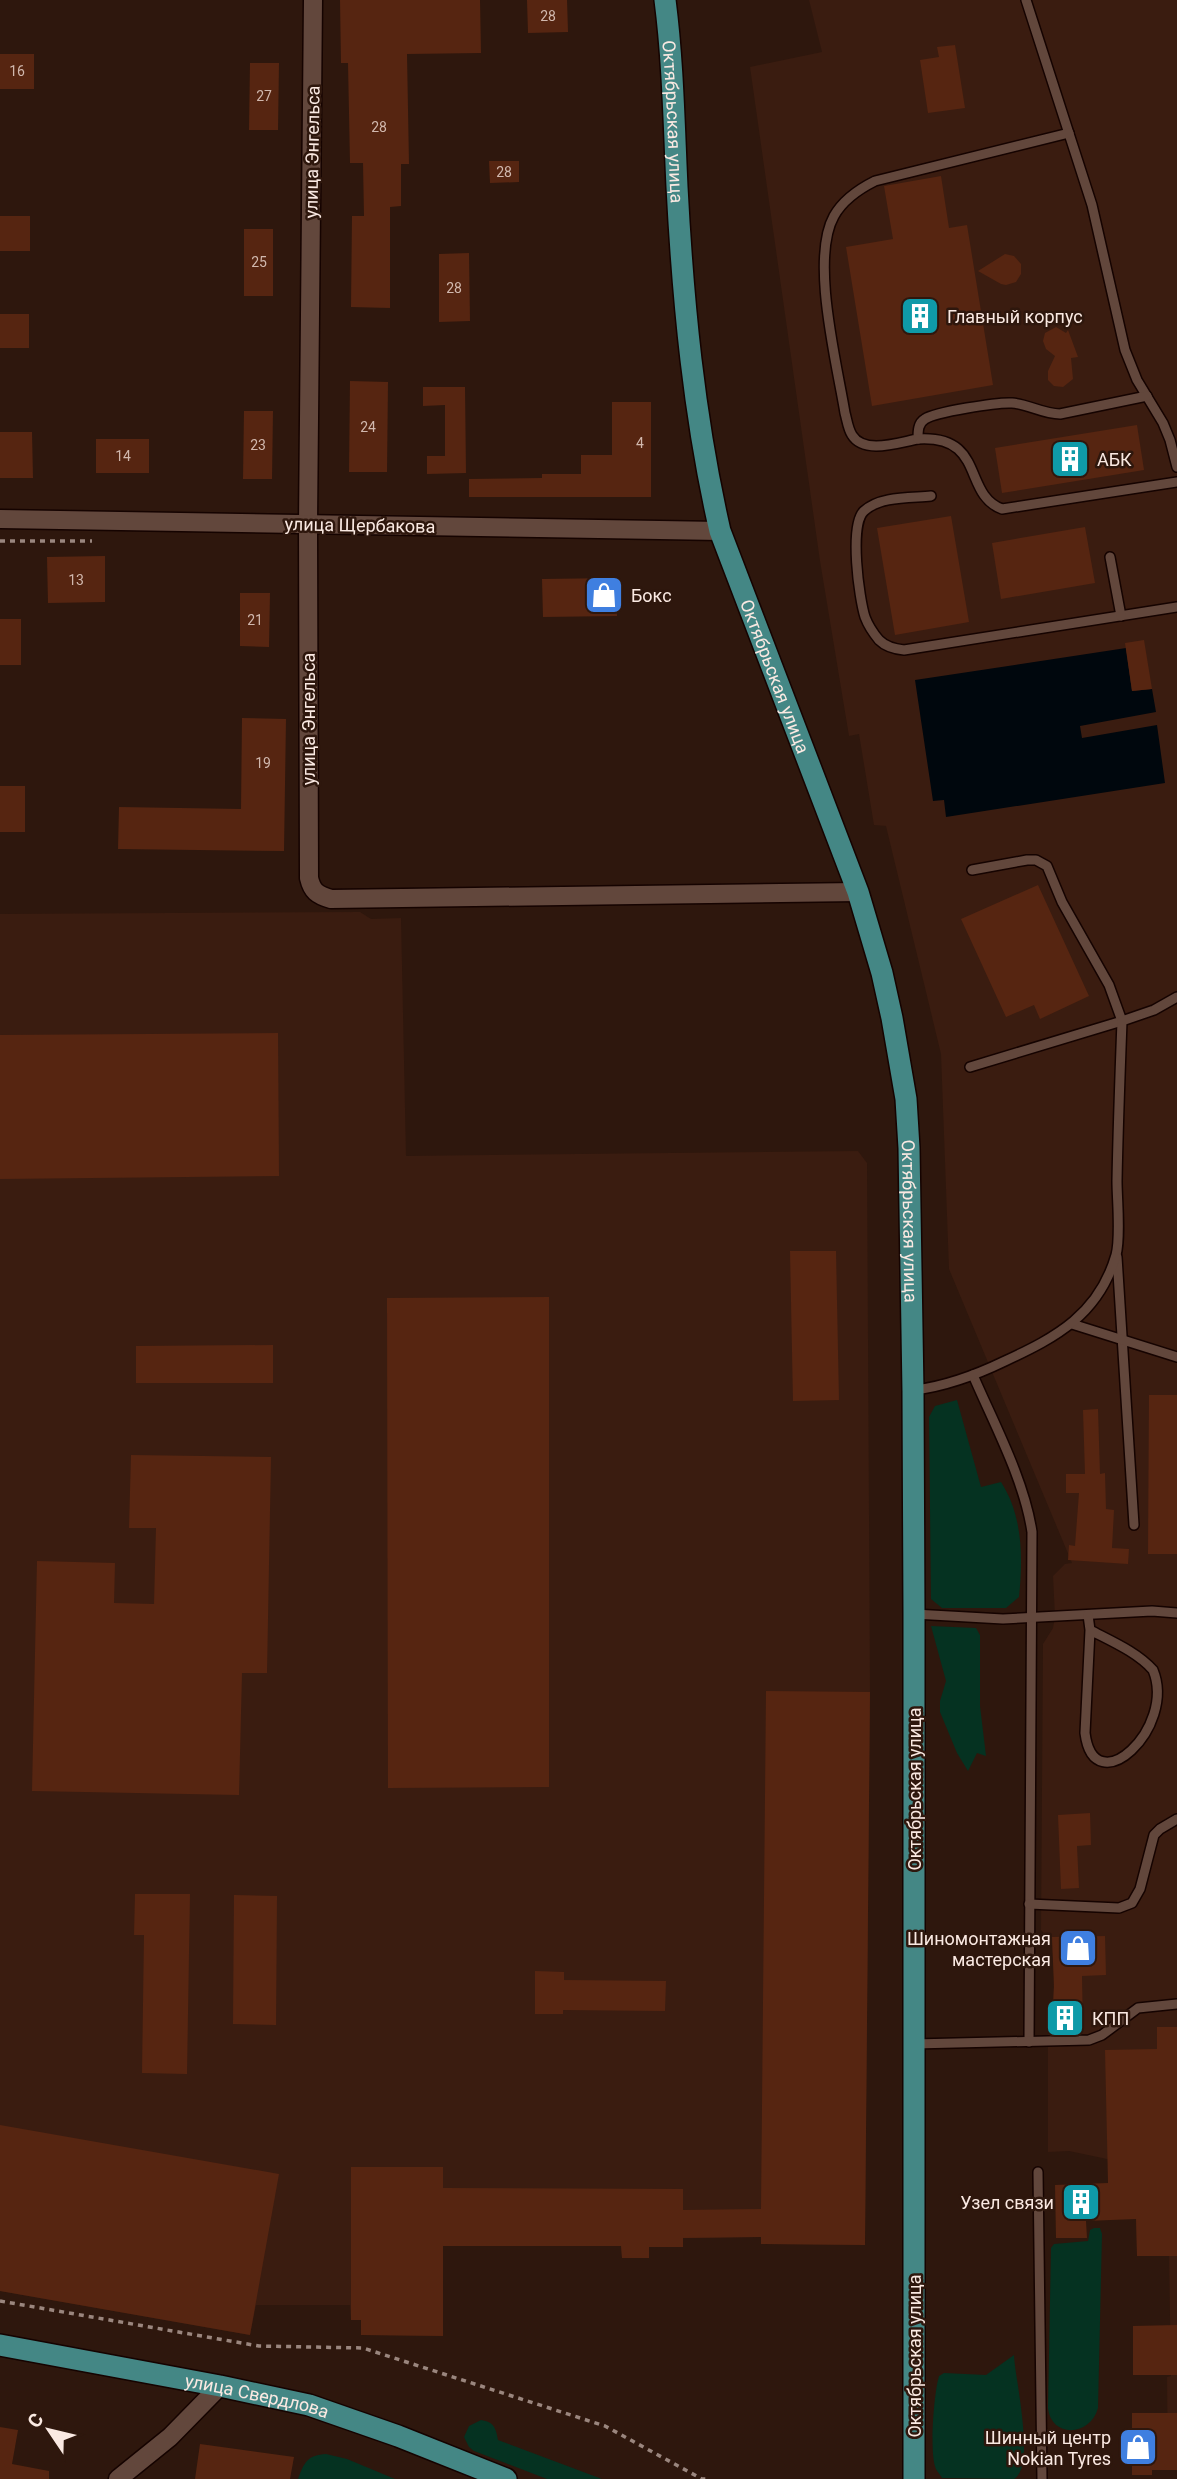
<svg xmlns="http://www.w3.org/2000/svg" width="1177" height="2479" viewBox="0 0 1177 2479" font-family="Roboto,sans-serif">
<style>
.built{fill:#3a1c10}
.green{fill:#053221}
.water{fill:#00070d}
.building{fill:#562511}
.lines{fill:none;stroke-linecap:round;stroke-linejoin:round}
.service-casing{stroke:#150300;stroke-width:12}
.minor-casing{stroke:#150300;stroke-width:21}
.primary-casing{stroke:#150300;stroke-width:24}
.path{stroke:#9a867e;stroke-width:3.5;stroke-dasharray:5 5;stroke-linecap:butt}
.service{stroke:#62473c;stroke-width:9}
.minor{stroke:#62473c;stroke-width:18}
.primary{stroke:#448785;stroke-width:21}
.labels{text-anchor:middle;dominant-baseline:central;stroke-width:5;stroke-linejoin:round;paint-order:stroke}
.number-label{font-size:14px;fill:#d1b8ae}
.street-label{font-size:18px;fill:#fae9e2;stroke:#2e170d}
.poi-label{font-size:18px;fill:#fae9e2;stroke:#2e170d;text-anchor:start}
</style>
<rect width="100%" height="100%" fill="#2e170d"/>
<!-- built -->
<g class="built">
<polygon points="809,0 1177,0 1177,2470 1168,2470 1167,2377 1171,2376 1169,2256 1137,2256 1135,2158 1107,2159 1069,2151 1048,2152 1048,2006 1053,2005 1054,1977 1052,1942 1041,1930 1043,1644 1053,1628 1055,1617 1053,1576 1065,1564 1072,1563 949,1269 941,1054 886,826 874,825 859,734 849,736 820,561 750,67 822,52"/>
<polygon points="360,912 371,919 401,918 406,1156 858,1151 867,1163 870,1692 865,2245 761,2244 761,2237 683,2238 649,2247 649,2258 622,2258 621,2246 443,2246 443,2336 361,2335 361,2320 351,2320 350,2305 256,2305 250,2335 0,2291 0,914"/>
</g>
<!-- green -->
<g class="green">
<path d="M957 1400 981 1487 1001 1482C1023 1516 1023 1558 1019 1597L1006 1608H942L931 1599 929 1417 935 1406Z"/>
<polygon points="931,1626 976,1628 980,1635 980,1706 986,1756 977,1753 968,1771 957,1753 940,1712 940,1701 946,1681"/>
<path d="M1094 2228H1100L1102 2234 1098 2408C1090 2437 1051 2438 1048 2408L1051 2248 1054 2244 1088 2241 1090 2230Z"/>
<path d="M1014 2355C1015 2379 1036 2467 1014 2479L942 2478C941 2476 937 2471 936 2469 929 2454 934 2392 939 2376L944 2373 986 2375Z"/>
<path d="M481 2420C494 2422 496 2428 498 2440L602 2479H547L474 2451 469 2447 464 2437 469 2426Z"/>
<path d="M326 2454 347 2459 395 2479H298C304 2462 308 2455 326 2454Z"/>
</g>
<!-- water -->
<polygon class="water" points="1126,648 1132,691 1152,689 1156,712 1080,726 1082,738 1157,725 1165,783 946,817 944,800 933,801 915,680"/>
<!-- building -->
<g class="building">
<polygon points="340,0 480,0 481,53 407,54 409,164 401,164 401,206 390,207 390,308 351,307 352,216 364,216 363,163 350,163 348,63 341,63"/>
<polygon points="527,0 567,0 568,32 528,33"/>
<polygon points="955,45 965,108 928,113 920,60 939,57 937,47"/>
<rect x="0" y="54" width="34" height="35"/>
<polygon points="250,63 279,63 278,130 249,130"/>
<polygon points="489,161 519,161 519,182 490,183"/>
<polygon points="941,176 949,228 967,225 993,385 872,406 846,247 893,239 884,186"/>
<rect x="0" y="216" width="30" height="35"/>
<rect x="244" y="229" width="29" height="67"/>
<polygon points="469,253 470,321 439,322 439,254"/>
<polygon points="1005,254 1014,256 1021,264 1021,274 1016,282 1006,285 1001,284 978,271"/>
<rect x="0" y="314" width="29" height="34"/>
<polygon points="1056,327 1066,333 1068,330 1078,357 1071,358 1073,379 1063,387 1054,386 1048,380 1048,371 1055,356 1046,349 1043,341 1045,333"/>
<polygon points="350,381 388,382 387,472 349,472"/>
<polygon points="423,387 465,387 466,473 427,474 427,456 445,456 445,405 423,406"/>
<polygon points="612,402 651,402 651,497 469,497 469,479 542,478 542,474 581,474 581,455 612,455"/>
<polygon points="244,411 273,411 272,479 243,479"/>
<polygon points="1137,425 1144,470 1002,493 995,448"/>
<polygon points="0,432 32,432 33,478 0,478"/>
<rect x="96" y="439" width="53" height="34"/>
<polygon points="951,516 969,622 895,635 877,528"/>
<polygon points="1085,527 1095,583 1001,599 992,543"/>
<polygon points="105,556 105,602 48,603 47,557"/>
<polygon points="616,578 617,616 543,617 542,579"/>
<polygon points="240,593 270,593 269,647 240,646"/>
<rect x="0" y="619" width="21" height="46"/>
<polygon points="1144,640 1152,689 1132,691 1125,643"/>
<polygon points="242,718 286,719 284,851 118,849 119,807 241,809"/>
<rect x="0" y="786" width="25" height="46"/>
<polygon points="1038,885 1089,996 1040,1019 1034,1005 1006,1017 961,919"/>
<polygon points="278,1033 279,1176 0,1179 0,1035"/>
<polygon points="790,1251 836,1251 839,1400 793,1401"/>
<polygon points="549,1297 549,1787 388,1788 387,1298"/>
<polygon points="273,1345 273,1383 136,1383 136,1346"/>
<polygon points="1149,1395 1177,1395 1177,1554 1148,1554"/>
<polygon points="1098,1409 1100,1474 1105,1473 1106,1509 1114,1510 1112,1548 1129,1549 1128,1564 1068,1560 1069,1545 1075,1546 1079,1493 1066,1493 1066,1474 1085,1474 1083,1410"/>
<polygon points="131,1455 271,1457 267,1673 242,1673 239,1795 32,1791 37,1561 115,1563 114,1603 154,1604 156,1528 129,1528"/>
<polygon points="766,1691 870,1692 865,2245 761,2244 761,2237 683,2238 683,2247 649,2247 649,2258 622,2258 621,2246 443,2246 443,2336 361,2335 361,2320 351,2320 351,2167 443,2167 443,2188 683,2189 683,2210 761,2209"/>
<polygon points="1090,1813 1091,1845 1077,1846 1079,1888 1061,1889 1058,1815"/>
<polygon points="135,1894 190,1894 187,2074 142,2073 144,1935 134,1935"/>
<polygon points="234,1895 277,1896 276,2025 233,2024"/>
<polygon points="1105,1936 1106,1975 1082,1976 1083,2030 1049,2031 1048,2006 1053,2005 1054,1987 1052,1937"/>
<polygon points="535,1971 564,1972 564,1980 666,1981 665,2011 563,2010 563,2014 535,2014"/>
<polygon points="1157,2027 1177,2027 1177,2256 1137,2256 1136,2219 1086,2221 1087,2238 1056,2238 1055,2185 1108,2183 1105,2050 1157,2049"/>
<polygon points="0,2125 279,2174 250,2335 0,2291"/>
<polygon points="1177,2325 1177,2375 1133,2375 1133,2326"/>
<polygon points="1132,2413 1177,2413 1177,2470 1152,2470 1152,2475 1132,2475"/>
<polygon points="0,2427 18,2430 12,2464 49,2471 49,2479 0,2479"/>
<polygon points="200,2444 294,2457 290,2479 195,2479"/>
</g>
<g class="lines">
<!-- service casing -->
<g class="service-casing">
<g id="service">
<polyline points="1026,0 1092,205 1125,350 1137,380 1163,423 1170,440 1177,467"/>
<path d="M1069 133 875 181C859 189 843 200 834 216 810 259 837 364 845 413 847 420 848 429 852 435 864 455 900 442 918 439 918 431 918 423 925 419 935 412 998 402 1012 403 1028 404 1043 414 1060 414L1147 396"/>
<path d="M918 439C986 435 962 494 1002 509L1177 482"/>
<path d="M931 496C910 498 880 496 864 511 849 525 859 598 865 617 868 625 874 634 879 640 886 647 894 649 904 650L1177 607"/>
<polyline points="1110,557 1121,616"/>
<polyline points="970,1067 1122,1021 1109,985 1062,902 1047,866 1036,860 1027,860 972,870"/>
<polyline points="1117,1257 1134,1525"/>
<polyline points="1072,1324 1177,1357"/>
<path d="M973 1375C994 1424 1024 1479 1032 1532L1029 2042"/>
<path d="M915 1390C947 1386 976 1375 1005 1361 1057 1337 1099 1314 1116 1255 1121 1237 1117 1200 1117 1181 1118 1127 1120 1074 1122 1021L1154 1010 1177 997"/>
<polyline points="914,1614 1003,1619 1152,1611 1177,1613"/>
<path d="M1088 1615 1090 1630 1085 1733C1094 1805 1177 1728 1153 1670 1137 1652 1111 1641 1090 1630"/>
<polyline points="1029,1904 1119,1908 1132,1903 1140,1889 1154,1835 1160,1829 1177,1819"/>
<polyline points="914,2044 1089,2040 1102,2035 1138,2008 1177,2004"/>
<polyline points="1038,2172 1042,2479"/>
</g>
</g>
<!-- minor casing -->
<g class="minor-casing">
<g id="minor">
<path d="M313 0 308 524 309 878C312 891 317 895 331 899L858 892"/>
<polyline points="0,519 720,531"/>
<polyline points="118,2479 170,2437 220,2386"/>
</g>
</g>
<!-- primary casing -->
<g class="primary-casing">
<g id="primary">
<path id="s1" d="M665 0C673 62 674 124 677 187 683 302 694 418 720 531L858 892 882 973 892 1018 906 1099 909 1148 913 1391 914 1614V2479"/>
<path id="s2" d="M0 2345 220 2386 309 2405 398 2436 506 2479"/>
</g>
</g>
<!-- path -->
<g class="path">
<polyline points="0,541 92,541"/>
<polyline points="0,2301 259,2346 363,2348 605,2426 702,2479 707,2479"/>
</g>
<!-- service -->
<use href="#service" class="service"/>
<!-- minor -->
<use href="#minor" class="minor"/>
<!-- primary -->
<use href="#primary" class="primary"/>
</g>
<!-- icons -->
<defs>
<g id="building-square" transform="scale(2.0125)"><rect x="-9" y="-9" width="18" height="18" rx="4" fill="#0f9aa8" stroke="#2e170d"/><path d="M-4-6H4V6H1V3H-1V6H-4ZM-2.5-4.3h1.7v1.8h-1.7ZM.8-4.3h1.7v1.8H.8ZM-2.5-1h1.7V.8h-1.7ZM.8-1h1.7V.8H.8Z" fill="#fff"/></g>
<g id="shop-square" transform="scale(2.0125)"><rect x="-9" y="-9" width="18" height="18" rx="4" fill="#3f7fe0" stroke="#2e170d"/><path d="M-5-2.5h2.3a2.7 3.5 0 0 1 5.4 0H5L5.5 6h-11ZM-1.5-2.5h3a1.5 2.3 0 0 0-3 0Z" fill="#fff"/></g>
</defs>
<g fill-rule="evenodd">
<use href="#building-square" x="920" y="316"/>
<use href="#building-square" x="1070" y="459"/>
<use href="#shop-square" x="604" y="595"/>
<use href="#shop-square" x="1078" y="1948"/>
<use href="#building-square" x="1065" y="2018"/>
<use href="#building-square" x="1081" y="2202"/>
<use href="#shop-square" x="1138" y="2447"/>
</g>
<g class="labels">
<!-- number labels -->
<g class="number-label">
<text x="548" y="16">28</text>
<text x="17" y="71">16</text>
<text x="264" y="96">27</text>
<text x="379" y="127">28</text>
<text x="504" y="172">28</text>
<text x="259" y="262">25</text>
<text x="454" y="288">28</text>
<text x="368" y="427">24</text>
<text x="640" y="443">4</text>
<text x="258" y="445">23</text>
<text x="123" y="456">14</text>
<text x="76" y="580">13</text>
<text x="255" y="620">21</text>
<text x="263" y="763">19</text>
</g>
<!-- street labels -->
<g class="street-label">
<text stroke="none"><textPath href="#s1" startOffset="122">Октябрьская улица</textPath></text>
<text transform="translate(312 152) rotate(-89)">улица Энгельса</text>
<text transform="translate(360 525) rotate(1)">улица Щербакова</text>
<text stroke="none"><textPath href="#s1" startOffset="690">Октябрьская улица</textPath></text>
<text transform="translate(308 719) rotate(-90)">улица Энгельса</text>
<text stroke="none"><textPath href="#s1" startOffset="1256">Октябрьская улица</textPath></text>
<text transform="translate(914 1789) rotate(-90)">Октябрьская улица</text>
<text transform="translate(914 2356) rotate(-90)">Октябрьская улица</text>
<text stroke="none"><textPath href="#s2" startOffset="262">улица Свердлова</textPath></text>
</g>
<!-- poi labels -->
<g class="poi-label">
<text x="947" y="316">Главный корпус</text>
<text x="1097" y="459">АБК</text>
<text x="631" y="595">Бокс</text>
<text x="1051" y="1938" text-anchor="end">Шиномонтажная<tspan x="1051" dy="21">мастерская</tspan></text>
<text x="1092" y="2018">КПП</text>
<text x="1054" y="2202" text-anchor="end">Узел связи</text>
<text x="1111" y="2437" text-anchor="end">Шинный центр<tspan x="1111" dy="21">Nokian Tyres</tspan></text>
</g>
</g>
<!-- north arrow -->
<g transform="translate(49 2430) rotate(305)" stroke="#2e170d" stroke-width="5" paint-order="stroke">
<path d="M0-5L12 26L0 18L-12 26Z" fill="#fae9e2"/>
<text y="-10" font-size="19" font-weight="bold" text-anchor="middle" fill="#fae9e2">С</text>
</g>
</svg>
